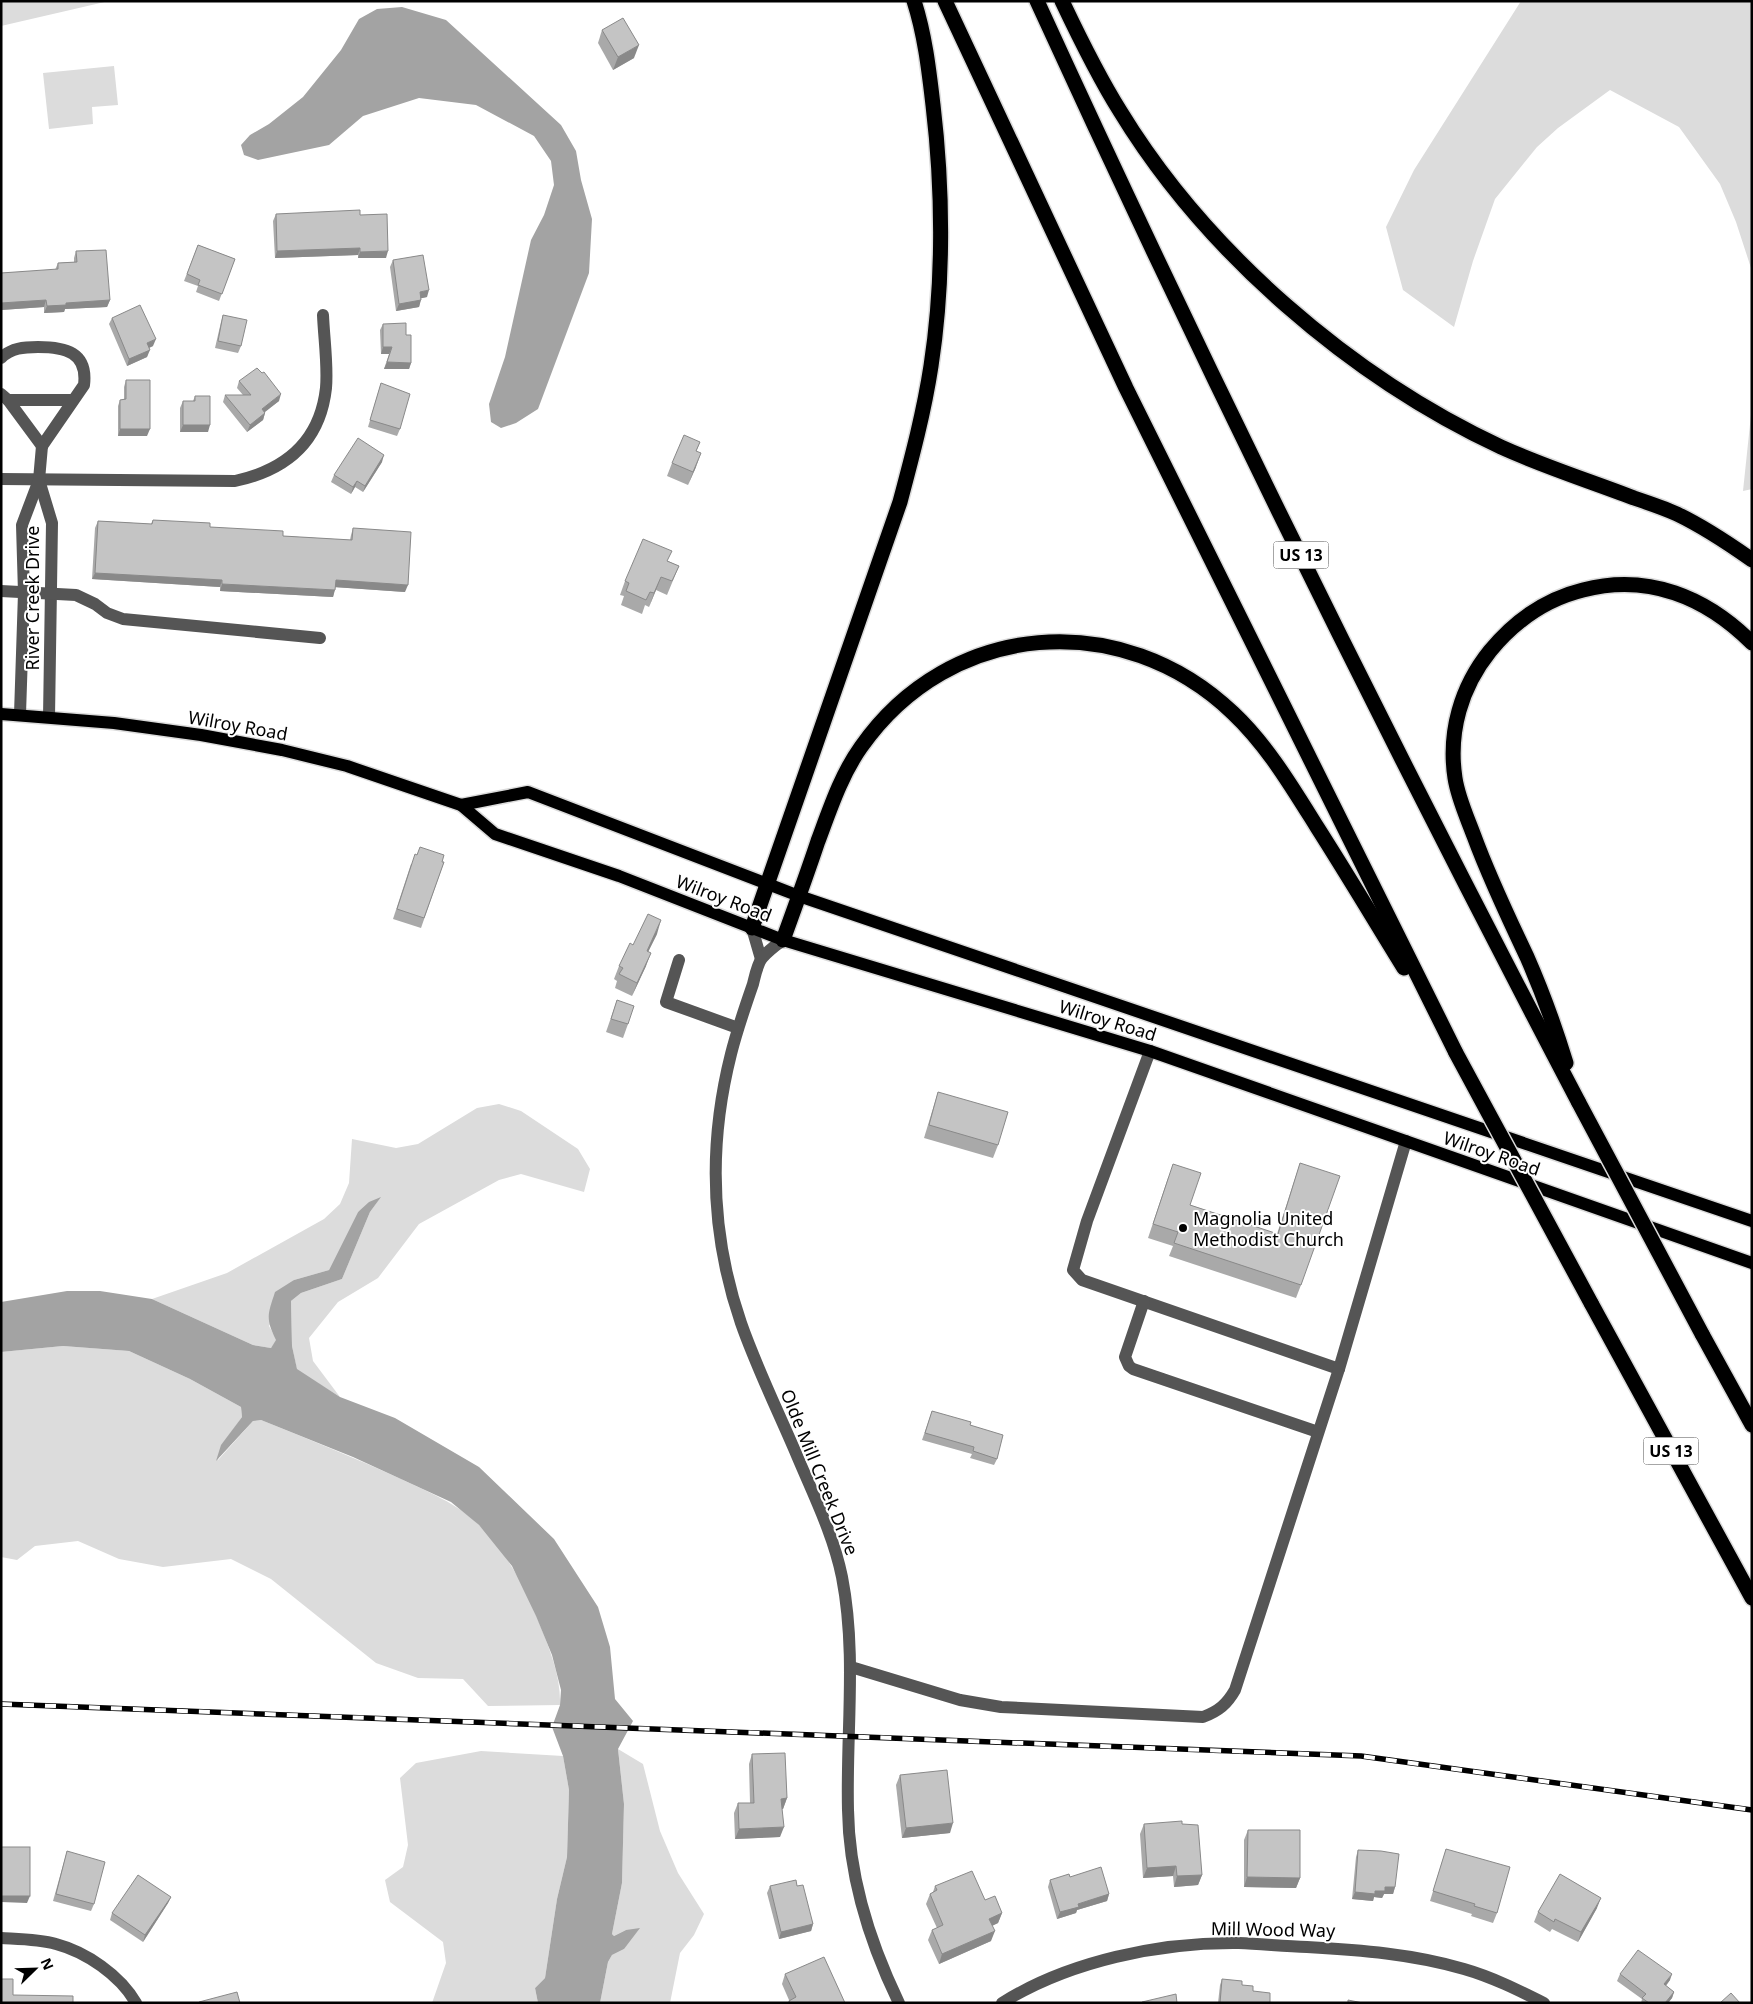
<svg xmlns="http://www.w3.org/2000/svg" width="1753" height="2004" viewBox="0 0 1753 2004" font-family="'Noto Sans',sans-serif">
<style>
.green{fill:#dcdcdc}
.water{fill:#a3a3a3}
.lines{fill:none;stroke-linecap:round;stroke-linejoin:round}
.major-casing{stroke:#dbdbdb;stroke-width:15}
.highway-casing{stroke:#dbdbdb;stroke-width:18}
.minor{stroke:#555;stroke-width:12}
.major{stroke:#000;stroke-width:12}
.highway{stroke:#000;stroke-width:15}
.rail-casing{stroke:#000;stroke-width:5.5}
.rail{stroke:#fff;stroke-width:4;stroke-dasharray:11;stroke-linecap:butt}
.highway-bridge-casing{stroke:#dbdbdb;stroke-width:18;stroke-linecap:butt}
.highway-bridge{stroke:#000;stroke-width:15}
.wall{fill:#a9a9a9}
.shaded-wall{fill:#898989}
.building{fill:#c4c4c4;stroke:#898989}
.poi-dot{fill:#000;stroke:#fff;stroke-width:2}
.labels{text-anchor:middle;dominant-baseline:central;stroke-width:4;stroke-linejoin:round;paint-order:stroke}
.shield{fill:#fff;stroke:#4c4c4c;stroke-width:1}
.shield-label{font-size:16px;font-weight:bold;fill:#000}
.street-label{font-size:18px;fill:#000;stroke:#fff}
.poi-label{font-size:18px;fill:#000;stroke:#fff;text-anchor:start}
</style>
<rect width="100%" height="100%" fill="#fff"/>
<!-- green -->
<g class="green">
<polygon points="1,1 109,1 1,26"/>
<polygon points="1521,1 1752,1 1752,294 1751,268 1736,222 1720,184 1679,127 1610,90 1558,128 1537,147 1495,199 1473,261 1454,327 1403,290 1386,227 1414,170"/>
<polygon points="114,66 118,105 92,107 93,124 49,129 43,73"/>
<polygon points="1752,408 1752,489 1743,491 1751,415"/>
<polygon points="499,1104 521,1111 578,1149 590,1169 584,1192 521,1174 499,1180 419,1224 378,1278 338,1302 309,1338 313,1361 340,1397 297,1370 292,1346 291,1301 301,1293 342,1279 370,1212 380,1198 358,1212 329,1270 294,1280 269,1326 277,1340 271,1348 253,1345 152,1299 227,1273 324,1219 340,1204 349,1183 352,1139 396,1148 418,1144 477,1108"/>
<path d="M63 1346 129 1351 190 1379 241 1407 242 1417 222 1445 218 1460 253 1421 261 1420C308 1439 355 1458 401 1479 428 1492 457 1503 479 1525 507 1552 526 1589 540 1625 550 1650 561 1677 560 1705L488 1706 463 1679 418 1678 376 1663 271 1579 231 1559 163 1567 119 1559 78 1541 35 1546 17 1560 1 1557V1352Z"/>
<polygon points="618,1749 643,1764 660,1831 678,1873 704,1914 694,1935 680,1953 670,2003 600,2003 608,1962 612,1955 624,1949 626,1930 614,1936 612,1934 622,1883 624,1804"/>
<polygon points="481,1751 563,1756 569,1790 567,1857 557,1899 545,1978 535,1988 538,2003 432,2003 446,1963 443,1942 390,1902 385,1880 403,1867 408,1845 400,1778 416,1763"/>
</g>
<!-- water -->
<g class="water">
<polygon points="402,7 446,20 561,125 576,151 581,180 592,219 589,273 538,409 516,423 501,428 491,422 489,404 505,357 531,240 544,215 554,185 551,161 534,136 476,105 419,98 363,116 329,145 258,160 244,155 241,145 250,135 269,124 303,97 341,50 359,19 377,9"/>
<path d="M381 1197 370 1212 342 1279 301 1293 291 1301 292 1346 297 1369 340 1397 395 1418 479 1467 554 1539 598 1607 610 1647 615 1699 633 1721 618 1749 624 1804 622 1883 612 1934 614 1936 626 1930 640 1928 624 1949 612 1955 608 1962 600 2003H538L535 1988 545 1978 557 1899 567 1857 569 1790 563 1756 552 1727 560 1705 561 1690 552 1655 536 1616 512 1566 479 1525 451 1502 353 1457 261 1420 253 1421 216 1461 221 1445 242 1417 241 1407 190 1379 129 1351 63 1346 1 1352V1302L67 1291H100L152 1299 253 1345 271 1348 276 1340C265 1318 268 1314 275 1292L294 1280 329 1270 358 1212 369 1202Z"/>
</g>
<g class="lines">
<!-- major casing -->
<g class="major-casing">
<g id="major">
<polyline points="1,714 114,723 201,735 282,750 347,766 461,805 495,834 619,876 783,940 1150,1051 1752,1263"/>
<polyline points="461,805 528,792 799,896 1752,1221"/>
</g>
</g>
<!-- highway casing -->
<g class="highway-casing">
<g id="highway">
<polyline points="945,1 1126,388 1456,1053"/>
<path d="M1037 1C1207 373 1389 741 1579 1103"/>
<path d="M1062 1C1080 39 1098 76 1120 111 1206 252 1351 377 1501 447 1545 467 1590 481 1634 498 1649 503 1664 508 1677 514 1704 527 1728 543 1752 560"/>
<path d="M752 928 900 502C912 457 924 412 931 366 944 282 943 189 933 105 929 71 925 35 914 1"/>
<path d="M783 940C795 907 807 874 818 841 830 809 841 775 861 747 950 620 1122 607 1233 713 1267 745 1292 787 1317 827 1347 874 1375 921 1404 968"/>
<path d="M1566 1063C1555 1027 1542 991 1527 957 1508 917 1489 877 1474 836 1467 817 1458 798 1455 778 1448 732 1461 687 1490 651 1514 622 1546 599 1583 590 1648 573 1706 597 1752 643"/>
<polyline points="1591,1303 1752,1598"/>
<polyline points="1702,1334 1752,1425"/>
</g>
</g>
<!-- minor -->
<g class="minor">
<path d="M1 358C11 348 24 347 38 347 65 347 88 352 84 385L42 446"/>
<polyline points="1,394 8,400 42,446"/>
<polyline points="8,400 73,400"/>
<path d="M1 479 235 481C286 470 320 442 326 388 328 365 324 339 323 315"/>
<polyline points="39,480 52,523 49,717"/>
<polyline points="1,591 76,595 95,604 107,613 123,619 320,638"/>
<polyline points="20,714 24,593 22,525 39,480 42,446"/>
<polyline points="752,928 761,959"/>
<path d="M783 940C776 945 768 951 762 958 757 965 755 976 753 984 745 1007 737 1030 731 1054 708 1145 710 1233 741 1323 756 1366 777 1409 795 1451 812 1492 833 1533 842 1577 857 1654 846 1732 848 1810 849 1878 870 1943 899 2003"/>
<polyline points="679,960 666,1002 738,1028"/>
<polyline points="1150,1051 1087,1221 1073,1270 1082,1280 1339,1369"/>
<polyline points="1144,1301 1125,1357 1129,1366 1133,1369 1318,1432"/>
<path d="M851 1667 960 1700 1001 1707 1203 1717C1219 1711 1227 1704 1235 1690L1339 1369 1406 1141"/>
<path d="M1 1938C19 1939 39 1939 56 1944 86 1952 120 1975 136 2003"/>
<path d="M1002 2003C1069 1961 1160 1942 1239 1943 1261 1944 1284 1946 1307 1947 1360 1950 1413 1954 1464 1969 1492 1977 1518 1990 1544 2003"/>
</g>
<!-- major -->
<use href="#major" class="major"/>
<!-- highway -->
<use href="#highway" class="highway"/>
<!-- rail casing -->
<g class="rail-casing">
<polyline id="rail" points="1,1704 1361,1756 1752,1810"/>
</g>
<!-- rail -->
<use href="#rail" class="rail"/>
<!-- highway-bridge casing -->
<g class="highway-bridge-casing">
<g id="highway-bridge">
<polyline points="1456,1053 1591,1303"/>
<polyline points="1579,1103 1702,1334"/>
</g>
</g>
<!-- highway-bridge -->
<use href="#highway-bridge" class="highway-bridge"/>
</g>
<!-- wall -->
<g class="wall">
<polygon points="602,30 634,58 613,70 598,43"/>
<polygon points="276,214 360,215 386,258 358,258 358,255 275,258 273,221"/>
<polygon points="198,245 235,259 219,301 196,292 198,286 184,281"/>
<polygon points="76,251 110,300 107,307 65,309 64,312 44,313 44,307 1,310 1,273 55,270 58,263 74,262 74,258"/>
<polygon points="393,260 427,297 421,298 419,307 396,311 390,267"/>
<polygon points="223,315 241,346 238,353 215,348 221,322"/>
<polygon points="112,318 153,346 149,348 147,357 127,366 109,324"/>
<polygon points="383,324 411,363 409,369 384,369 389,354 381,354 380,330"/>
<polygon points="126,380 147,436 118,436 118,406 120,400 124,399 124,387"/>
<polygon points="239,381 279,401 264,412 265,413 263,420 247,432 223,402 225,395 243,395 237,388"/>
<polygon points="381,383 400,429 397,436 368,427"/>
<polygon points="195,396 208,432 180,432 180,408 183,401 193,401"/>
<polygon points="700,442 696,452 696,467 688,485 667,476 672,463"/>
<polygon points="382,462 363,492 355,487 351,494 331,482 334,475"/>
<polygon points="153,520 283,536 350,540 351,535 353,528 405,592 335,587 333,597 220,591 220,587 92,579 95,528 98,521 151,524"/>
<polygon points="668,561 679,566 667,595 656,590 649,607 645,605 642,614 621,605 624,596 620,595 625,581"/>
<polygon points="442,862 444,862 421,928 393,919 411,864"/>
<polygon points="657,934 648,952 646,966 632,996 615,988 617,981 614,979 619,966 633,945"/>
<polygon points="617,1000 628,1024 623,1038 606,1032"/>
<polygon points="938,1092 998,1145 993,1158 924,1138 934,1105"/>
<polygon points="1300,1163 1301,1285 1296,1298 1169,1256 1173,1246 1148,1238 1168,1178 1190,1205 1277,1234"/>
<polygon points="932,1411 970,1425 997,1459 994,1465 970,1458 972,1454 922,1440"/>
<polygon points="752,1754 787,1798 783,1809 782,1809 780,1837 735,1839 734,1813 738,1803 750,1803 749,1764"/>
<polygon points="900,1775 950,1833 902,1838 896,1785"/>
<polygon points="1144,1824 1182,1824 1202,1875 1198,1885 1174,1887 1173,1876 1143,1878 1140,1834"/>
<polygon points="1248,1830 1300,1878 1296,1888 1244,1887 1244,1840"/>
<polygon points="1446,1849 1497,1913 1493,1923 1471,1916 1472,1914 1430,1901"/>
<polygon points="1358,1850 1395,1887 1393,1894 1384,1894 1382,1898 1374,1897 1373,1901 1352,1899 1356,1857"/>
<polygon points="67,1851 94,1904 91,1911 53,1901"/>
<polygon points="1070,1877 1109,1894 1107,1901 1077,1910 1076,1913 1057,1919 1048,1887 1050,1880"/>
<polygon points="770,1886 797,1886 813,1924 811,1931 779,1939 767,1893"/>
<polygon points="935,1886 985,1900 1002,1913 998,1923 992,1926 991,1941 939,1964 928,1940 932,1930 937,1928 926,1904 930,1894 933,1892"/>
<polygon points="171,1897 168,1903 143,1942 110,1920 112,1913"/>
<polygon points="1597,1908 1578,1942 1552,1929 1550,1932 1534,1922 1538,1912"/>
<polygon points="785,1974 845,2003 788,2003 789,2000 782,1984"/>
<polygon points="1620,1974 1670,1980 1666,1986 1674,1992 1672,1998 1668,2003 1641,2003 1642,1999 1617,1981"/>
<polygon points="1222,1979 1253,1991 1270,2003 1218,2003 1220,1985"/>
</g>
<!-- shaded-wall -->
<g class="shaded-wall">
<polygon points="639,45 634,58 613,70 618,57"/>
<polygon points="360,248 358,255 275,258 277,251"/>
<polygon points="388,251 386,258 358,258 360,252"/>
<polygon points="429,290 427,297 418,299 420,292"/>
<polygon points="46,300 44,307 1,310 1,303"/>
<polygon points="110,300 107,307 65,309 64,312 44,313 47,306 66,303"/>
<polygon points="421,300 419,307 396,311 399,304"/>
<polygon points="156,339 153,346 144,350 147,343"/>
<polygon points="383,347 392,347 389,354 381,354"/>
<polygon points="150,350 147,357 127,366 129,359"/>
<polygon points="387,362 411,363 409,369 384,369"/>
<polygon points="281,394 279,401 260,416 262,409"/>
<polygon points="265,413 263,420 247,432 250,425"/>
<polygon points="183,425 210,425 208,432 180,432"/>
<polygon points="120,429 150,429 147,436 118,436"/>
<polygon points="701,453 696,467 688,485 693,472"/>
<polygon points="384,455 382,462 363,492 365,486"/>
<polygon points="357,481 355,487 351,494 353,487"/>
<polygon points="95,573 222,580 220,587 92,579"/>
<polygon points="661,577 656,590 649,607 654,593"/>
<polygon points="336,580 408,585 405,592 333,587"/>
<polygon points="222,584 335,590 333,597 220,591"/>
<polygon points="661,920 657,934 642,964 647,951"/>
<polygon points="651,953 646,966 632,996 637,983"/>
<polygon points="787,1798 783,1809 778,1809 781,1799"/>
<polygon points="953,1823 950,1833 902,1838 906,1828"/>
<polygon points="784,1827 780,1837 735,1839 739,1829"/>
<polygon points="1176,1866 1173,1876 1143,1878 1147,1868"/>
<polygon points="1202,1875 1198,1885 1174,1887 1177,1876"/>
<polygon points="1247,1877 1300,1878 1296,1888 1244,1887"/>
<polygon points="1385,1887 1395,1887 1393,1894 1384,1894 1382,1898 1374,1897 1373,1901 1352,1899 1355,1892 1375,1891"/>
<polygon points="1109,1894 1107,1901 1077,1910 1076,1913 1057,1919 1060,1912 1078,1904"/>
<polygon points="1,1896 30,1896 27,1903 1,1902"/>
<polygon points="171,1897 168,1903 143,1942 145,1935"/>
<polygon points="1601,1898 1597,1908 1578,1942 1581,1932"/>
<polygon points="1002,1913 998,1923 985,1929 989,1919"/>
<polygon points="813,1924 811,1931 779,1939 781,1932"/>
<polygon points="995,1931 991,1941 939,1964 942,1954"/>
<polygon points="1672,1974 1670,1980 1661,1991 1664,1984"/>
<polygon points="1674,1992 1672,1998 1668,2003 1665,2003"/>
</g>
<!-- building -->
<g class="building">
<polygon points="623,18 639,45 618,57 602,30"/>
<polygon points="360,210 360,215 387,214 388,251 360,252 360,248 277,251 276,214"/>
<polygon points="198,245 235,259 222,294 198,285 200,280 187,274"/>
<polygon points="106,250 110,300 66,303 66,305 47,306 46,300 1,303 1,273 58,269 58,263 77,262 76,251"/>
<polygon points="423,255 429,290 420,292 421,300 399,304 393,260"/>
<polygon points="140,305 156,339 147,343 150,350 129,359 112,318"/>
<polygon points="223,315 247,320 241,346 218,341"/>
<polygon points="406,323 406,335 411,335 411,363 387,362 392,347 383,347 383,324"/>
<polygon points="257,368 262,373 264,372 281,394 262,409 265,413 250,425 225,395 251,395 239,381"/>
<polygon points="126,380 150,380 150,429 120,429 120,400 126,399"/>
<polygon points="381,383 410,394 400,429 370,420"/>
<polygon points="195,396 210,396 210,425 183,425 183,401 195,401"/>
<polygon points="684,435 700,442 696,451 701,453 693,472 672,463"/>
<polygon points="358,438 384,455 365,486 357,481 353,487 334,475"/>
<polygon points="153,520 210,523 210,527 283,531 283,536 352,540 353,528 411,532 408,585 336,580 335,590 222,584 222,580 95,573 98,521 152,524"/>
<polygon points="643,539 672,551 667,561 679,566 672,581 661,577 654,593 650,592 646,600 626,591 629,583 625,581"/>
<polygon points="420,847 444,855 442,862 444,862 424,918 397,909 415,854 417,855"/>
<polygon points="648,914 661,920 647,951 651,953 637,983 619,974 623,968 619,966 630,943 633,945"/>
<polygon points="617,1000 634,1006 628,1024 611,1019"/>
<polygon points="938,1092 1008,1112 998,1145 929,1125"/>
<polygon points="1300,1163 1340,1176 1301,1285 1174,1243 1178,1232 1153,1224 1173,1164 1201,1173 1190,1205 1278,1234"/>
<polygon points="932,1411 971,1422 970,1425 1003,1435 997,1459 973,1451 974,1447 925,1433"/>
<polygon points="785,1753 787,1798 781,1799 784,1827 739,1829 738,1803 754,1803 752,1754"/>
<polygon points="947,1770 953,1823 906,1828 900,1775"/>
<polygon points="1182,1821 1182,1824 1198,1825 1202,1875 1177,1876 1176,1866 1147,1868 1144,1824"/>
<polygon points="1248,1830 1300,1830 1300,1878 1247,1877"/>
<rect x="1" y="1847" width="29" height="49"/>
<polygon points="1446,1849 1510,1867 1497,1913 1474,1906 1475,1904 1433,1891"/>
<polygon points="1358,1850 1381,1851 1399,1854 1395,1887 1385,1887 1385,1891 1375,1891 1375,1894 1355,1892"/>
<polygon points="67,1851 105,1862 94,1904 56,1894"/>
<polygon points="1101,1867 1109,1894 1078,1904 1079,1907 1060,1912 1050,1880 1069,1874 1070,1877"/>
<polygon points="972,1871 985,1900 995,1896 1002,1913 989,1919 995,1931 942,1954 932,1930 943,1925 930,1894 937,1890 935,1886"/>
<polygon points="1560,1874 1601,1898 1581,1932 1555,1919 1554,1922 1538,1912"/>
<polygon points="138,1875 171,1897 145,1935 112,1913"/>
<polygon points="796,1880 797,1886 803,1885 813,1924 781,1932 770,1886"/>
<polygon points="1638,1950 1672,1974 1664,1984 1674,1992 1665,2003 1649,2003 1642,1998 1646,1994 1620,1974"/>
<polygon points="824,1957 845,2003 790,2003 789,2001 796,1997 785,1974"/>
<polygon points="1,1979 13,1979 13,1995 73,1996 73,2003 1,2003"/>
<polygon points="1222,1979 1242,1981 1242,1985 1253,1986 1253,1991 1270,1993 1270,2003 1220,2003"/>
<polygon points="237,1992 240,2003 199,2003 199,2002"/>
<polygon points="1731,1993 1740,2003 1720,2003"/>
<polygon points="1176,1994 1177,2003 1142,2003 1142,2002"/>
<polygon points="1348,2000 1363,2003 1348,2003"/>
</g>
<!-- markers -->
<circle class="poi-dot" cx="1183" cy="1228" r="5"/>
<g class="labels">
<!-- shield labels -->
<g class="shield">
<rect x="1273.5" y="541.5" width="55" height="27" rx="4"/>
<rect x="1643.5" y="1437.5" width="55" height="27" rx="4"/>
</g>
<g class="shield-label">
<text x="1301" y="555">US 13</text>
<text x="1671" y="1451">US 13</text>
</g>
<!-- street labels -->
<g class="street-label">
<text transform="translate(32 598) rotate(-90)">River Creek Drive</text>
<text transform="translate(238 725) rotate(10)">Wilroy Road</text>
<text transform="translate(724 898) rotate(21)">Wilroy Road</text>
<text transform="translate(1108 1020) rotate(17)">Wilroy Road</text>
<text transform="translate(1492 1153) rotate(19)">Wilroy Road</text>
<text transform="translate(820 1472) rotate(68)">Olde Mill Creek Drive</text>
<text transform="translate(1273 1929) rotate(1)">Mill Wood Way</text>
</g>
<!-- poi labels -->
<g class="poi-label">
<text x="1193" y="1218">Magnolia United<tspan x="1193" dy="21">Methodist Church</tspan></text>
</g>
</g>
<!-- border -->
<rect width="1753" height="2004" fill="none" stroke="#000000" stroke-width="5"/>
<!-- north arrow -->
<g transform="translate(35 1969) rotate(67)" stroke="#ffffff" stroke-width="4" paint-order="stroke">
<path d="M0-4L9 19L0 12L-9 19Z" fill="#000000"/>
<text y="-8" font-size="14" font-weight="bold" text-anchor="middle" fill="#000000">N</text>
</g>
</svg>
